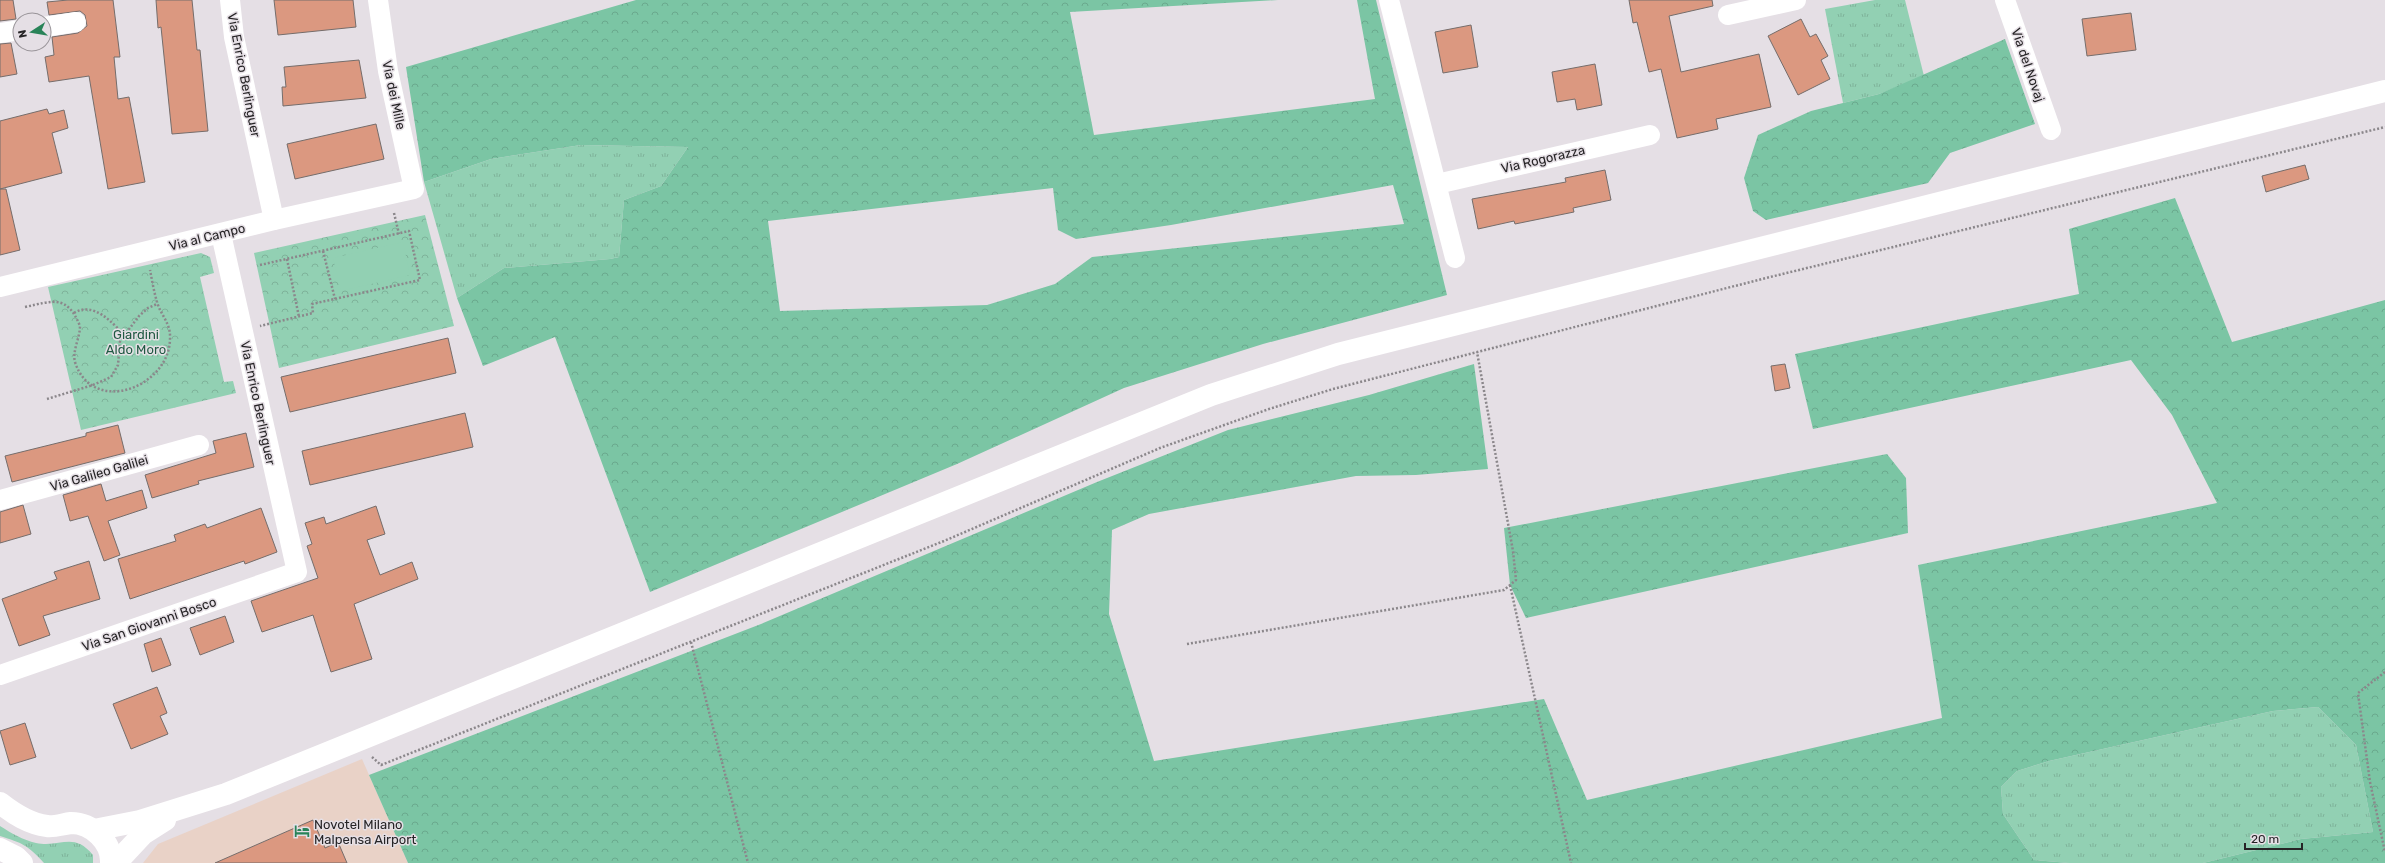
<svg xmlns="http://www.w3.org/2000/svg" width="2385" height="863" viewBox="0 0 2385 863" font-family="Rubik,sans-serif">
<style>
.commercial{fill:#e9d2c7}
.grass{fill:url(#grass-tufts)}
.forest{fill:url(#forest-crowns);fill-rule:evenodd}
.park{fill:url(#park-crowns)}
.garden{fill:#92d0b3}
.building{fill:#db9880;stroke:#756d6b}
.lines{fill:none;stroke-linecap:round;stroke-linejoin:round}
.path{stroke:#8b878b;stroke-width:2.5;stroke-dasharray:2 2;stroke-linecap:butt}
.minor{stroke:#fff;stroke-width:20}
.tertiary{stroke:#fff;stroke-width:22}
.labels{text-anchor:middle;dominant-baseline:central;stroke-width:3;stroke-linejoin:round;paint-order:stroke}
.street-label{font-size:13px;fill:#262426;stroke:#e5dfe5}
.park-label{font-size:13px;fill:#1f5942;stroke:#e5dfe5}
.poi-label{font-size:13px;fill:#262426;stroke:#e5dfe5;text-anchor:start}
</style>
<defs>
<pattern id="grass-tufts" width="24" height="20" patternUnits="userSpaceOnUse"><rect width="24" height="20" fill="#92d0b3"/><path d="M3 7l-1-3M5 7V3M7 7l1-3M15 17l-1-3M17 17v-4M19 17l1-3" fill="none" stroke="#7eb29a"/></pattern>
<pattern id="forest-crowns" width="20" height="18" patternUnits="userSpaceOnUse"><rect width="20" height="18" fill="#7bc5a4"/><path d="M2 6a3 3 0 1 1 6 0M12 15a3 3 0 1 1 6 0" fill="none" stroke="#6aa98d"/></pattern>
<pattern id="park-crowns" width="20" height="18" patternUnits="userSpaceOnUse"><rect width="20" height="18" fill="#92d0b3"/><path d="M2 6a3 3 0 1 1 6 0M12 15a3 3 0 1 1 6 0" fill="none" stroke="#7eb29a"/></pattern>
</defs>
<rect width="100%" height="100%" fill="#e5dfe5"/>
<!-- commercial -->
<polygon class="commercial" points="362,759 408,863 143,863 158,844"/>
<!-- grass -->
<g class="grass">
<polygon points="1875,0 1905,0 1924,76 1879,94 1843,103 1825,9"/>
<polygon points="581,145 688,147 661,186 624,200 619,257 610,259 504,268 457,298 424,182 491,159"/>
<polygon points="2318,707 2356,745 2373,832 2301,839 2203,863 2069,863 2034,860 2003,814 2001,787 2017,771 2049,761 2273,711"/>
<path d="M0 826C11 833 23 840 36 843 61 848 73 831 93 855V863H44C28 845 22 843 0 836Z"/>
</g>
<!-- forest -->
<g class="forest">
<path d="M636 0H1278L1070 12 1094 135 1375 99 1357 0H1376L1447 295 1263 344 1124 388 957 464 650 592 555 337 483 366 457 298 504 268 610 259 619 257 624 200 661 186 688 147 581 145 491 159 424 182 406 67ZM1393 185 1404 224 1092 257 1055 284 987 305 780 311 768 221 1053 188 1058 230 1076 239 1171 225Z"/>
<polygon points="2005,39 2035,124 1950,153 1928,183 1766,220 1753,211 1744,178 1758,135 1811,111 1879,94"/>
<polygon points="2175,198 2232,342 2385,300 2385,863 2203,863 2301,839 2373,832 2356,745 2318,707 2273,711 2049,761 2017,771 2001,787 2003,814 2034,860 2069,863 408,863 369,775 761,624 1097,482 1228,430 1369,395 1474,364 1488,469 1416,475 1356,476 1149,514 1112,530 1109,614 1154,761 1544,699 1587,800 1942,718 1918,565 2217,503 2172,415 2131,360 1813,429 1795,354 2079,294 2069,229"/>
<polygon points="1887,454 1906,478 1908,533 1526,618 1510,585 1504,528"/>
</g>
<!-- park -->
<g class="park">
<polygon points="425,215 454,326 279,368 254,253"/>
<polygon points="201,253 210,257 214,273 200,277 224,382 233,381 236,393 81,430 48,287"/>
</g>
<!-- garden -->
<polygon class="garden" points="403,242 410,275 341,291 333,258"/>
<!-- building -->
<g class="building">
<polygon points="0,0 13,0 16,19 0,21"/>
<polygon points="68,0 113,0 120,57 114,57 118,99 129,97 145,182 108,189 89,76 49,82 45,57 54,55 52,37 78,33 87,26 85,15 80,11 49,15 47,2"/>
<polygon points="156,0 192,0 197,50 200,50 208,131 172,134 161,27 158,28"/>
<polygon points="274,0 353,0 356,27 278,35"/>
<polygon points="1629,0 1712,0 1713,6 1669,16 1681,72 1759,54 1771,107 1716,119 1718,129 1677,138 1661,69 1649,72 1637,22 1633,23"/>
<polygon points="2131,13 2136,50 2087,56 2082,19"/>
<polygon points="1801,19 1810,37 1816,34 1828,56 1821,60 1830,79 1798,95 1768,36"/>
<polygon points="1471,25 1478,67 1443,73 1435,32"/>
<polygon points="11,43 17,74 0,77 0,44"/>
<polygon points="359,60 366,98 283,106 282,87 286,87 284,67"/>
<polygon points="1595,64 1602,105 1577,110 1575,99 1557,102 1552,72"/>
<polygon points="47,109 49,114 64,110 68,128 52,133 62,173 0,189 6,189 20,250 0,255 0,121"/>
<polygon points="376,124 384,159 295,179 287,144"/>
<polygon points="2305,165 2309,179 2266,192 2262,176"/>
<polygon points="1605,170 1611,200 1573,208 1574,212 1515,224 1514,221 1478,229 1472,199 1566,182 1565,178"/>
<polygon points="448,338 456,373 290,412 281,377"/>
<polygon points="1785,364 1790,388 1775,391 1771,366"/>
<polygon points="465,413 473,447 310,485 302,451"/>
<polygon points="118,425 125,453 12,482 5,456 86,436 86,433"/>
<polygon points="246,433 254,467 198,481 199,484 152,498 145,475 216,453 213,441"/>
<polygon points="101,484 106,501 142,490 147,508 108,521 120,555 104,561 88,516 70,521 63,495"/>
<polygon points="23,505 31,534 0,543 0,512"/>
<polygon points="376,506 385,534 367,540 380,575 412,562 418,579 354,604 372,659 331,672 313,615 262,632 251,601 318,578 307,546 312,544 305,523 324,517 326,524"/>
<polygon points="261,508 277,552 245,564 244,561 130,599 118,559 176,541 174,535 205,524 207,528"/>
<polygon points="89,561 100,599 43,616 50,635 19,646 2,599 57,579 54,572"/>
<polygon points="225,616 234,642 200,655 190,628"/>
<polygon points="161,638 171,665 152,672 144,644"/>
<polygon points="157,687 167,713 160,716 168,734 131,749 113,704"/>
<polygon points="25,723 36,757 10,765 0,731"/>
<polygon points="313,820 325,848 338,842 347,863 215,863"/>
</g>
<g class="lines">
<!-- path -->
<g class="path">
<polyline points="394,213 399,234"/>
<polyline points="323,251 335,299"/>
<polyline points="287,259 299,317"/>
<polyline points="260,265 409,231 420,280 312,304 313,313 260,326"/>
<path d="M25 307C53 301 67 294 80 326 80 338 72 351 75 362 92 416 169 388 170 339 171 323 161 316 157 302 154 292 152 280 150 270"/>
<path d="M74 313C93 301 112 322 124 335"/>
<polyline points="47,399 93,385 111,377 118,365 120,341 139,316 148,308 157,304"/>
<polyline points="1510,585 1571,863"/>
<polyline points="691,642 748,863"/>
<polyline points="1187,644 1504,590 1516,580 1513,551 1477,352"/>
<polyline points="2385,672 2358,693 2370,782 2385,852"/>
<polyline points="372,757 381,765 944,541 1160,448 1269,409 1333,389 1762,279 2385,127"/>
</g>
<!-- minor -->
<g class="minor">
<polyline points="230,0 234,37 274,220"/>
<polyline points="1389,0 1455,258"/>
<polyline points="2005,0 2051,130"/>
<polyline points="1728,15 1796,0"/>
<polyline points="44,27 76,22"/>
<polyline points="0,33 20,30"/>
<polyline points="1437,184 1650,135"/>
<polyline points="0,287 274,220 414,189 388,71 378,0"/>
<polyline points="0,500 199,445"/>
<polyline points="0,675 297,572 221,234"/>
</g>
<!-- tertiary -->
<g class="tertiary">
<path d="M0 803C14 814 29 824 47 826 54 827 63 824 71 823 92 823 112 842 111 863"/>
<polyline points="94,830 140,821 226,794 1211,395 1338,354 2385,91"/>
<polyline points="0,849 16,857 22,863"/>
<polyline points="116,863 143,834 165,820"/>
</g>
</g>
<!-- icons -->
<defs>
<g id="hotel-bare" transform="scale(1.2)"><path d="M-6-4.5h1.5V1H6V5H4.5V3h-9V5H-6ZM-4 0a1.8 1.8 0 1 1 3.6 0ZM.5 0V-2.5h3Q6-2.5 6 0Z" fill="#298358" stroke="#e5dfe5" stroke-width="2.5" paint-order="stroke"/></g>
</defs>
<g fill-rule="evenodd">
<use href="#hotel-bare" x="302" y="831"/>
</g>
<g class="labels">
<!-- street labels -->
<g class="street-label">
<text transform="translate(2028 65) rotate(71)">Via del Novaj</text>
<text transform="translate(244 75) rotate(79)">Via Enrico Berlinguer</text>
<text transform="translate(394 95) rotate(78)">Via dei Mille</text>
<text transform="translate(1543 159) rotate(-13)">Via Rogorazza</text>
<text transform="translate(207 237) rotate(-14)">Via al Campo</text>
<text transform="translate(258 403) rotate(78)">Via Enrico Berlinguer</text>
<text transform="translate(99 473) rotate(-16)">Via Galileo Galilei</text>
<text transform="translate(149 624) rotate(-19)">Via San Giovanni Bosco</text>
</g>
<!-- park labels -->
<g class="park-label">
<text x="136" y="334">Giardini<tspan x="136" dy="15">Aldo Moro</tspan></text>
</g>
<!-- poi labels -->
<g class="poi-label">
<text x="314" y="824">Novotel Milano<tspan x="314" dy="15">Malpensa Airport</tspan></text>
</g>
</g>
<!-- north arrow -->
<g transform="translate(32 32) rotate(258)"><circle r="19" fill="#e5dfe5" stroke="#999499"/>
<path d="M0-3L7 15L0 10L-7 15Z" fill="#298358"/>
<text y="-6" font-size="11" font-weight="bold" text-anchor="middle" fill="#262426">N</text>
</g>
<!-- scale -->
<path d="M2245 843v6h57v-6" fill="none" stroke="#262426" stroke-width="2"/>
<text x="2251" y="843" font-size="12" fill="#262426" stroke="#e5dfe5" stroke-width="3" paint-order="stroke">20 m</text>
</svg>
